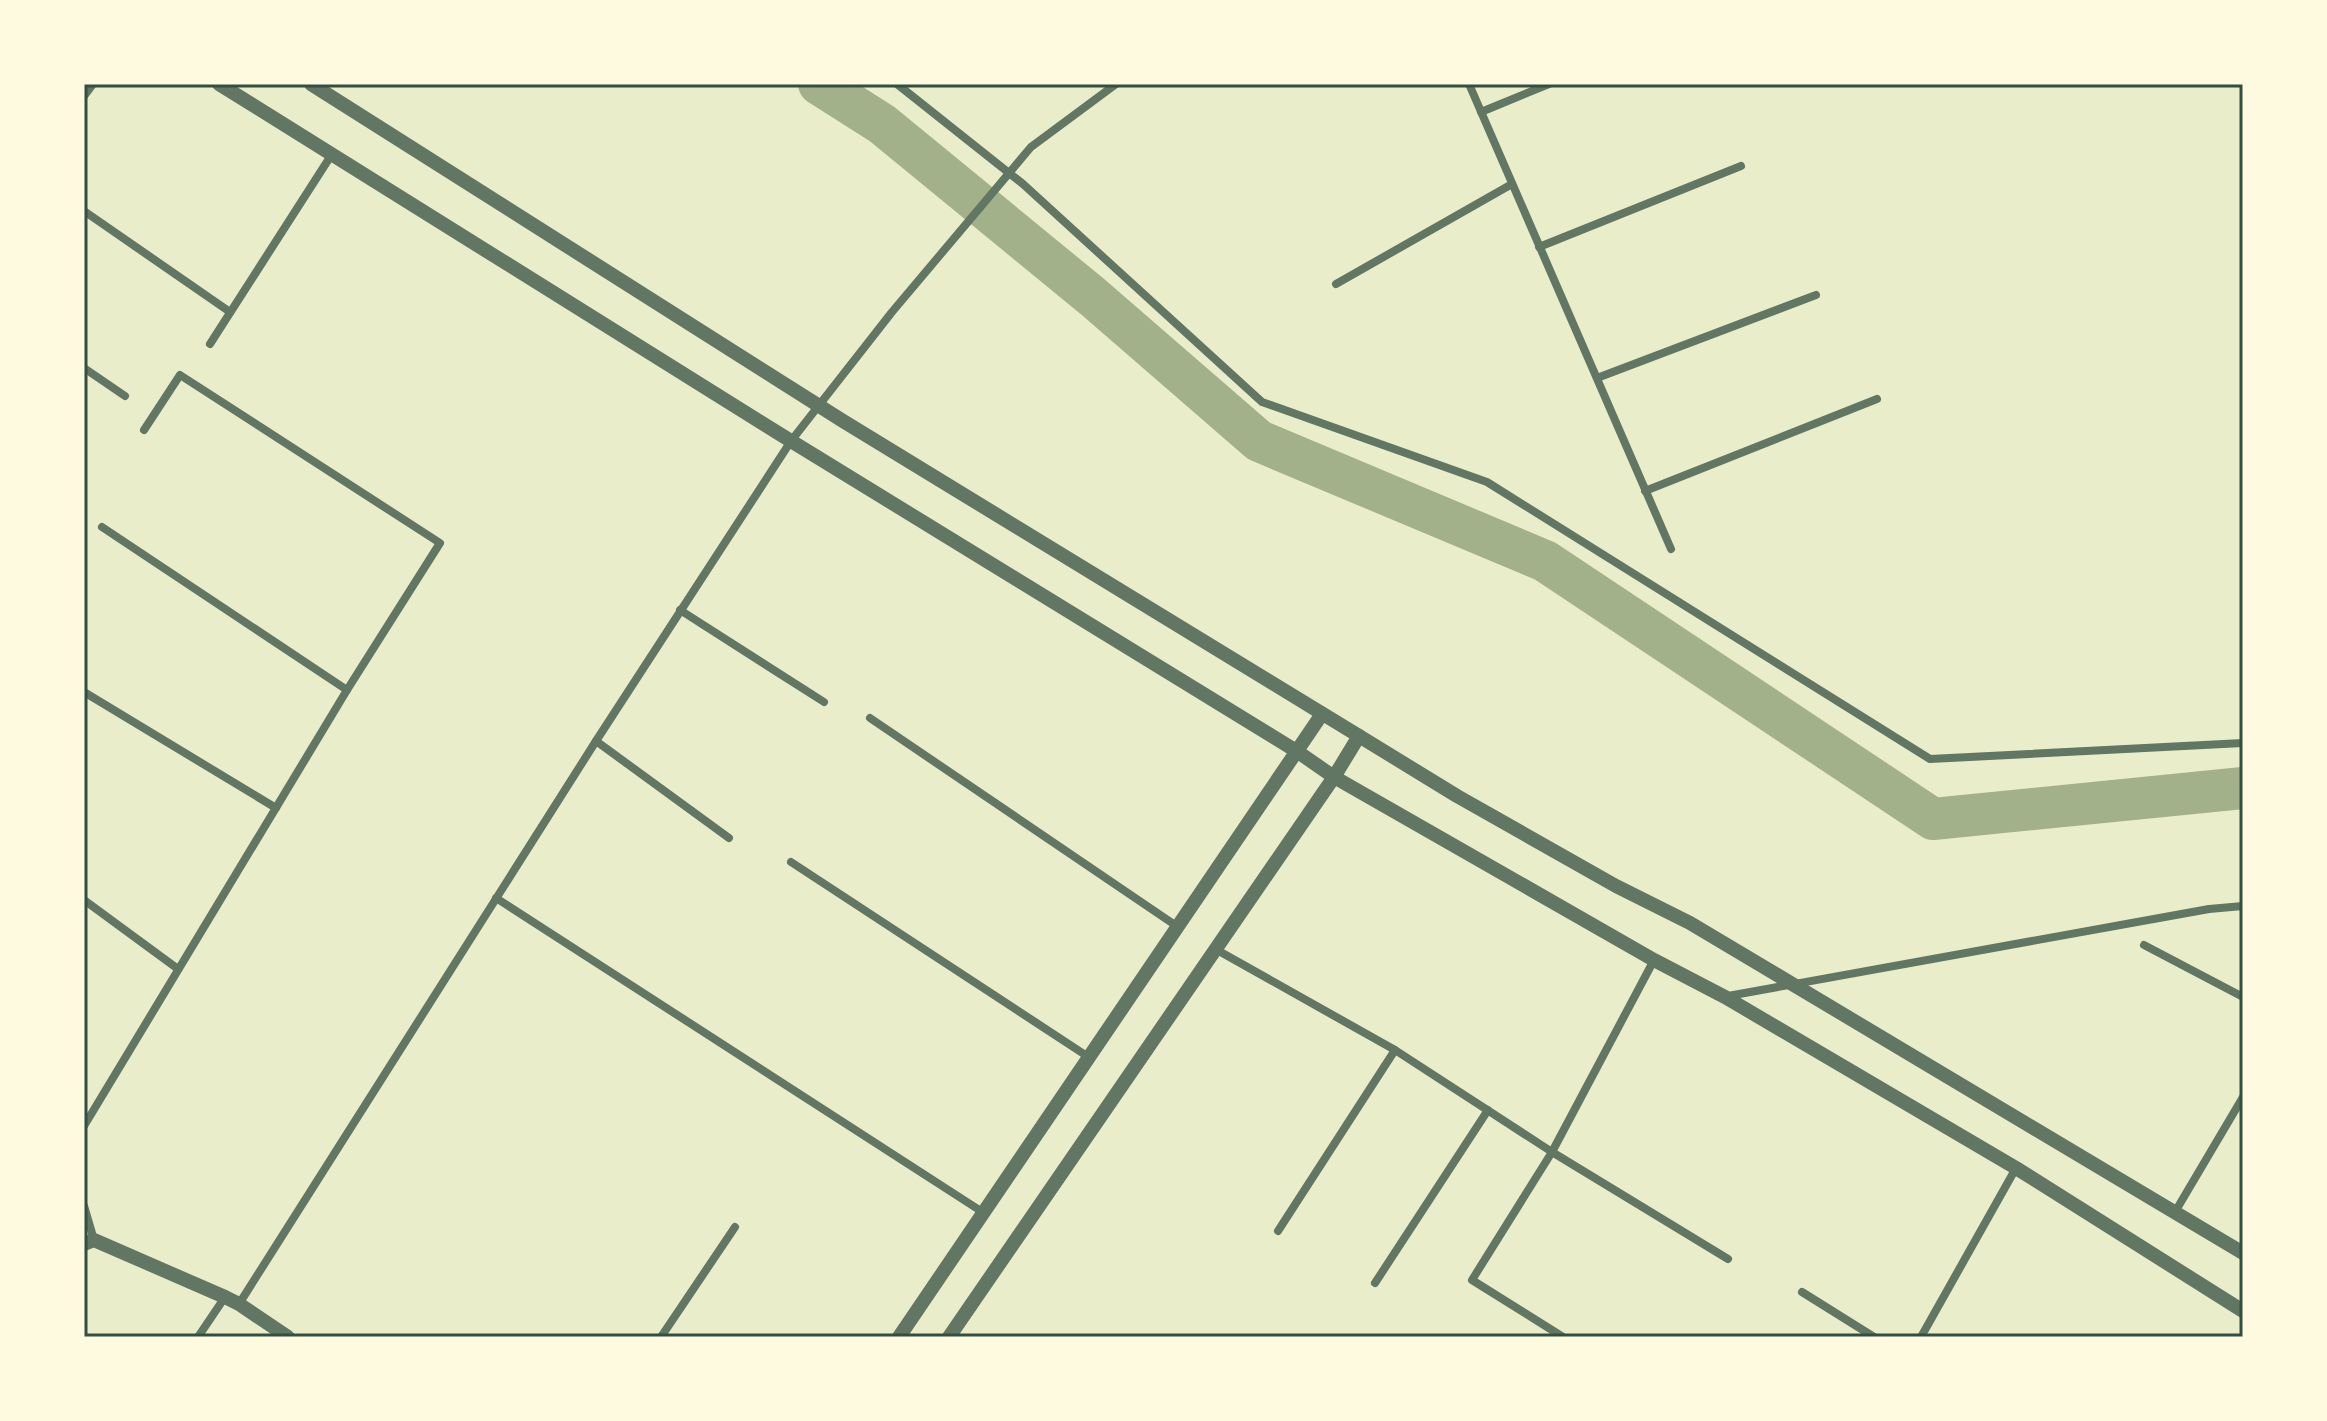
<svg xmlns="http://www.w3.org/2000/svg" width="2327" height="1421" viewBox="0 0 2327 1421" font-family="'Space Grotesk',sans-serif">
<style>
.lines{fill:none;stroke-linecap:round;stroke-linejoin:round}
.canal{stroke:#a3b18a;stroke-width:42}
.minor{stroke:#617663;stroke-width:8}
.tertiary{stroke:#617663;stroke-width:14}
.neatline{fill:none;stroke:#344e41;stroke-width:3}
</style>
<rect width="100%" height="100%" fill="#e9edc9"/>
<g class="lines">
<!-- canal -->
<polyline class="canal" points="819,84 882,124 1093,297 1259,441 1545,561 1933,819 2243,788"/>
<!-- minor -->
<g class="minor">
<polyline points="897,84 1023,184 1262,402 1487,482 1930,759 2243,743"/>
<polyline points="1469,84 1671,549"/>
<polyline points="84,96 93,84"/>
<polyline points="1481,112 1549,84"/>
<polyline points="84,211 230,312"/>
<polyline points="1539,247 1741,166"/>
<polyline points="1336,284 1512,184"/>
<polyline points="210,344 332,154"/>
<polyline points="84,368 125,396"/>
<polyline points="1597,378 1816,295"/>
<polyline points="1645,491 1877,399"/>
<polyline points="102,527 347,690"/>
<polyline points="680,610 824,702"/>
<polyline points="84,692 276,808"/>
<polyline points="870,718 1178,927"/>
<polyline points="596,741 729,838"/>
<polyline points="791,862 1090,1058"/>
<polyline points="496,898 984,1213"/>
<polyline points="84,900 178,969"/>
<polyline points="2144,945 2243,997"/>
<polyline points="1217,950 1395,1050 1552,1152 1728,1259"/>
<polyline points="1728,996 2209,909 2243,906"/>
<polyline points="84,1126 347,690 440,543 180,375 144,430"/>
<polyline points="84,1206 94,1240"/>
<polyline points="2175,1212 2243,1097"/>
<polyline points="1278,1231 1395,1050"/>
<polyline points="1375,1283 1488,1110"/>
<polyline points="1802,1292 1874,1337"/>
<polyline points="239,1304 596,741 791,441 892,312 1031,147 1116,84"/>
<polyline points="198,1337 225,1297"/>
<polyline points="661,1337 735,1227"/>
<polyline points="1563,1337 1472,1280 1552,1152 1654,960"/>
<polyline points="1921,1337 2016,1168"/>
</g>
<!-- tertiary -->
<g class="tertiary">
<polyline points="219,84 791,441 1298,752 1334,777 1654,960 1725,997 2016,1168 2243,1311"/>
<polyline points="311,84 843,421 1359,736 1457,796 1616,886 1690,923 2243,1253"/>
<polyline points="84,1244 94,1240 225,1297 239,1304 288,1337"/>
<polyline points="899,1337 1322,714"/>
<polyline points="949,1337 1334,777 1359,736"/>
</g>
</g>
<!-- border -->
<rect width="2327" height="1421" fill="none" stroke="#fefae0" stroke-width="172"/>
<rect x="86" y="86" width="2155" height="1249" class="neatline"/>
</svg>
